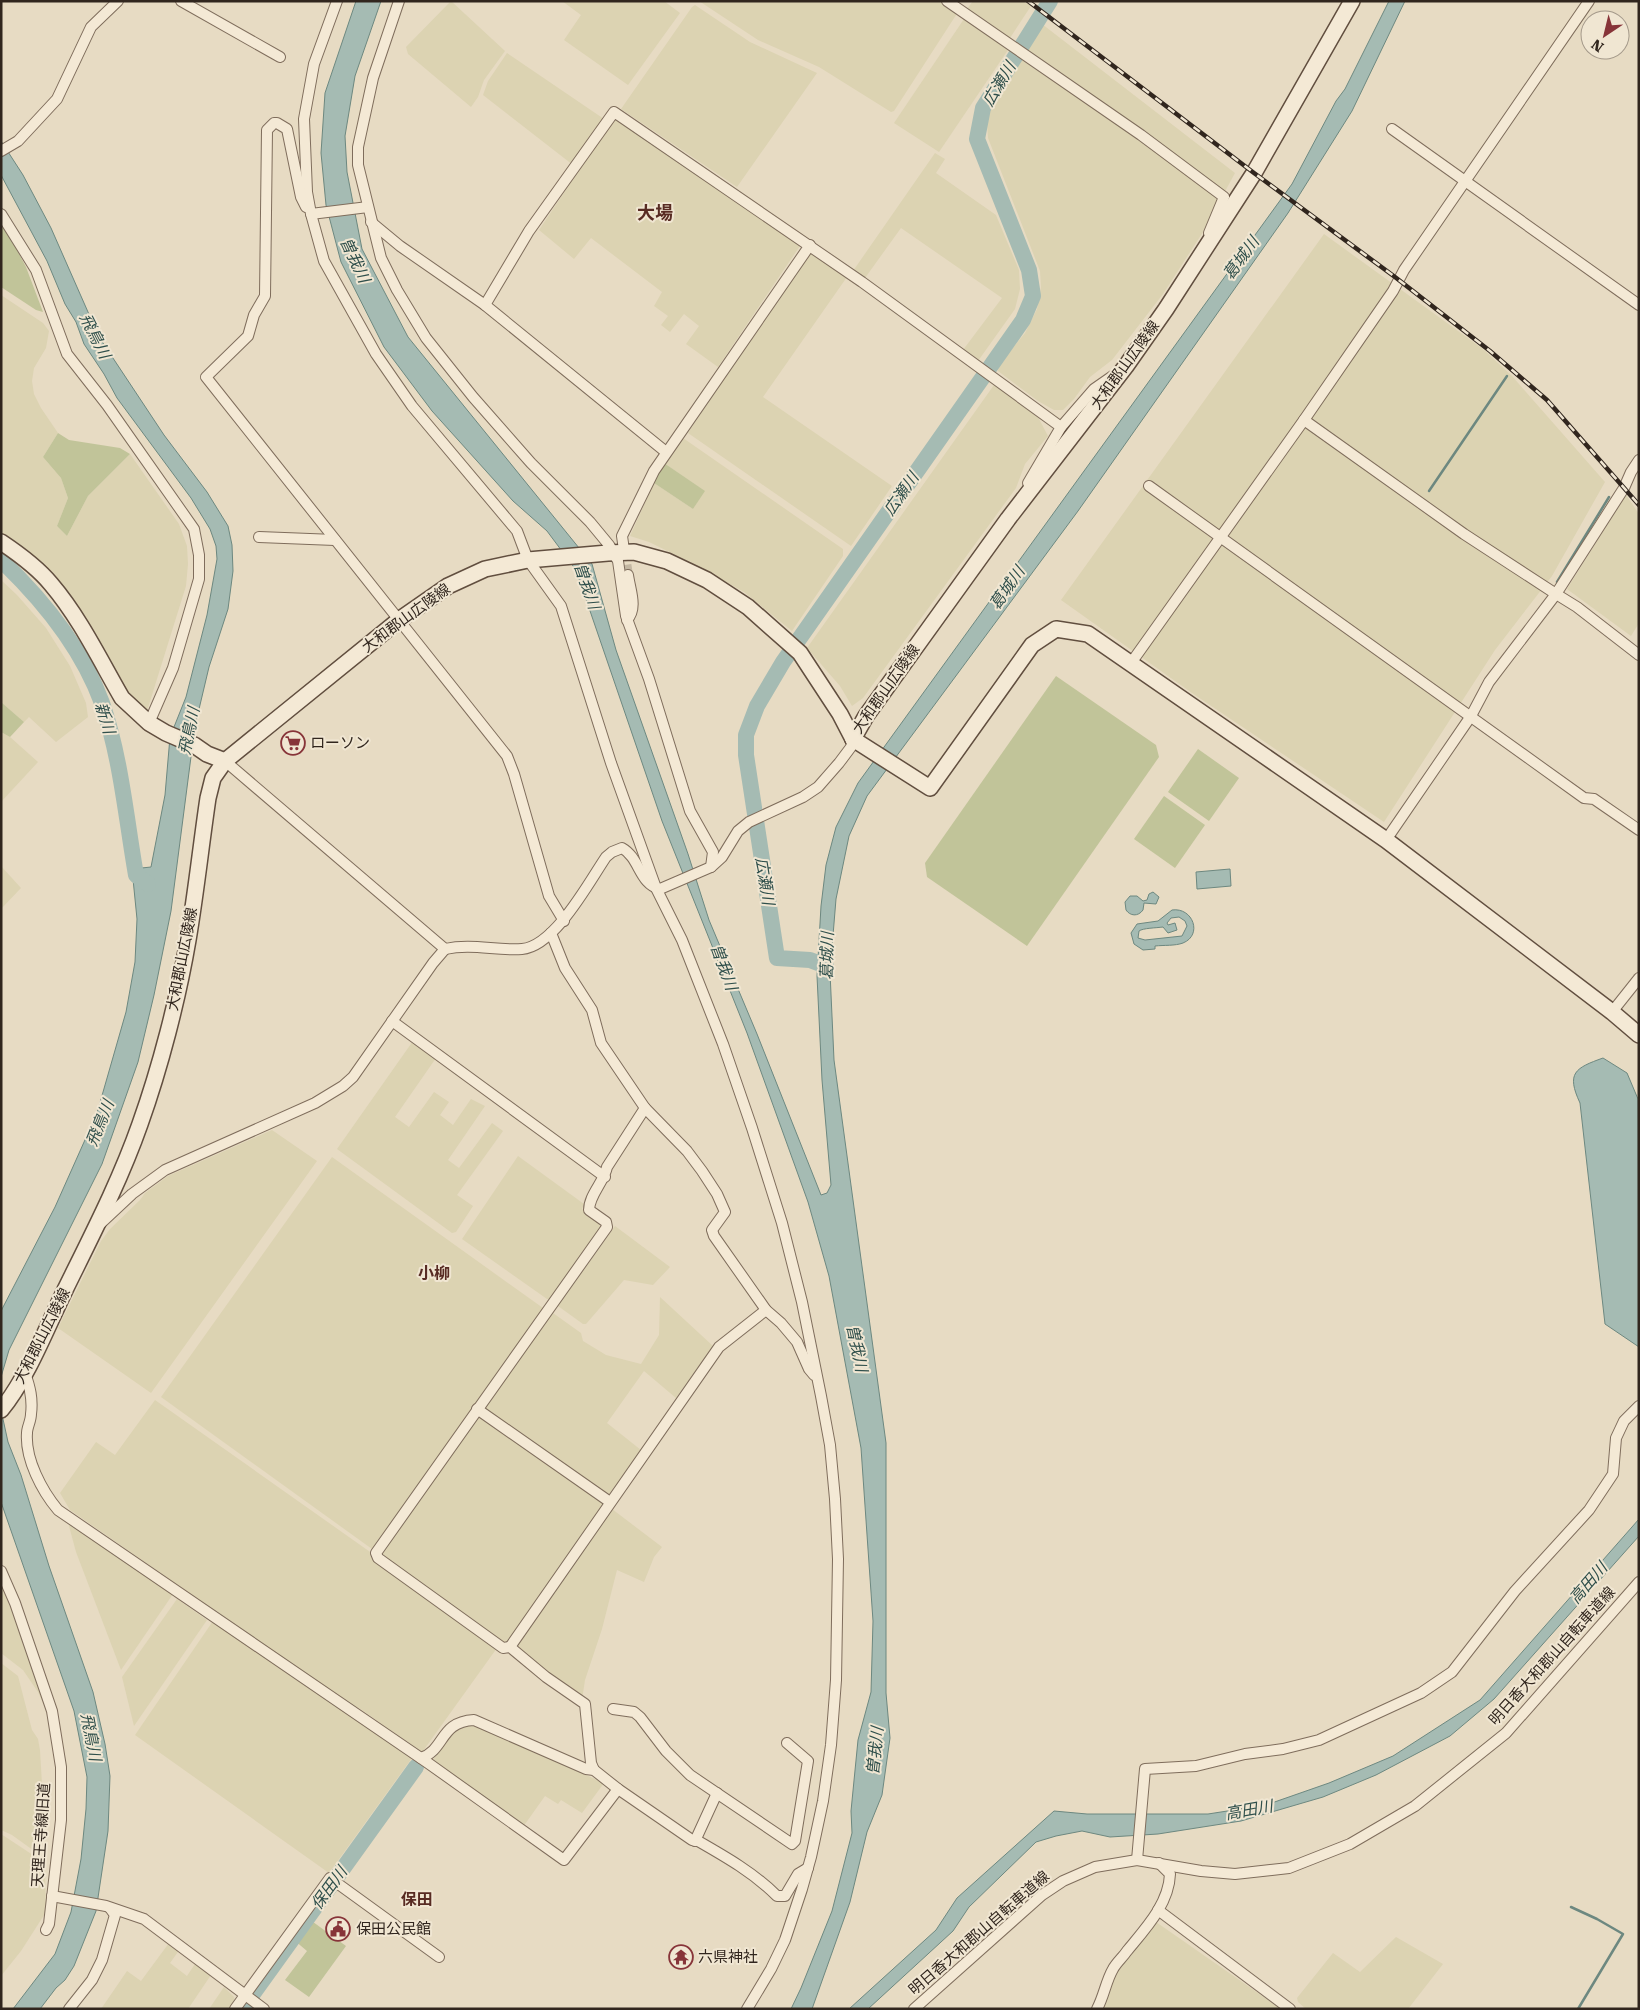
<svg xmlns="http://www.w3.org/2000/svg" width="1640" height="2010" viewBox="0 0 1640 2010" font-family="'Roboto Serif','Noto Sans JP',serif">
<style>
.farmland{fill:#dcd3b2}
.green{fill:#c1c499}
.water{fill:#a5bbb3;stroke:#6d8880;fill-rule:evenodd}
.lines{fill:none;stroke-linecap:round;stroke-linejoin:round}
.stream{stroke:#6d8880;stroke-width:2.5}
.river{stroke:#a5bbb3;stroke-width:16}
.street-tunnel{stroke:#c3b7a2;stroke-width:10;stroke-dasharray:10 5;stroke-linecap:butt}
.street-casing{stroke:#7f6d5c;stroke-width:12}
.secondary-casing{stroke:#614e3f;stroke-width:18}
.street{stroke:#f4e9d5;stroke-width:10}
.secondary{stroke:#f4e9d5;stroke-width:15}
.rail-casing{stroke:#31261e;stroke-width:4.5}
.rail{stroke:#f0e6d2;stroke-width:2.5;stroke-dasharray:8;stroke-linecap:butt}
.labels{text-anchor:middle;dominant-baseline:central;stroke-width:4;stroke-linejoin:round;paint-order:stroke}
.street-label{font-size:15px;fill:#31261e;stroke:#f0e6d2}
.poi-label{font-size:15px;fill:#31261e;stroke:#f0e6d2;text-anchor:start}
.water-label{font-size:16px;font-style:italic;fill:#2f4f4b;stroke:#f0e6d2}
.neighbourhood-label{font-size:16px;font-weight:bold;fill:#582b23;stroke:#f0e6d2}
.quarter-label{font-size:18px;font-weight:bold;fill:#582b23;stroke:#f0e6d2}
</style>
<rect width="100%" height="100%" fill="#e7dbc3"/>
<!-- farmland -->
<g class="farmland">
<polygon points="451,1 505,51 484,80 478,97 471,107 408,54 406,47"/>
<polygon points="562,1 664,1 680,13 628,85 564,40 581,15"/>
<polygon points="699,1 942,1 958,12 894,111 891,112 819,67 758,40"/>
<polygon points="973,1 1024,1 1031,6 1010,38 967,9"/>
<polygon points="695,5 750,42 817,73 737,187 621,109 692,7"/>
<polygon points="966,16 1010,47 939,152 894,123"/>
<polygon points="1042,24 1235,173 1203,232 1163,294 1112,360 1090,377 1074,399 1063,410 1054,410 1038,401 998,371 999,365 1025,333 1037,309 1041,287 1040,271 988,138 987,123 994,97"/>
<polygon points="507,53 604,119 573,165 483,95 488,81"/>
<polygon points="617,118 802,243 718,367 686,344 699,326 684,314 670,332 661,325 668,316 654,306 662,292 591,238 574,259 539,230 612,121"/>
<polygon points="935,153 945,159 936,173 996,215 1019,270 1020,289 1015,309 978,361 963,350 1002,298 901,228 865,278 853,271"/>
<polygon points="1324,234 1483,349 1512,376 1605,482 1552,576 1495,650 1384,822 1192,693 1061,600"/>
<polygon points="809,250 847,277 763,397 892,486 851,546 688,433"/>
<polygon points="1,295 43,323 49,331 46,348 34,368 32,381 34,394 41,408 58,433 43,457 61,478 68,498 57,526 67,536 88,496 130,454 179,524 187,546 188,564 186,586 147,711 133,699 9,539 1,533"/>
<polygon points="994,385 1038,417 1048,436 1025,464 1016,488 863,698 852,706 840,686 807,648"/>
<polygon points="683,438 843,549 843,556 792,631 744,592 694,564 649,542 630,536 654,483 693,509 704,491 664,463"/>
<polygon points="1626,495 1639,514 1639,623 1631,636 1567,589"/>
<polygon points="1,580 17,595 46,628 70,666 86,703 88,717 56,742 29,717 24,722 1,702"/>
<polygon points="1,732 10,737 38,762 1,802"/>
<polygon points="1,866 21,888 1,909"/>
<polygon points="413,1041 436,1058 395,1117 409,1127 434,1092 449,1102 440,1115 453,1125 471,1099 485,1106 448,1160 459,1168 492,1123 503,1131 457,1195 473,1206 456,1232 452,1233 337,1149"/>
<polygon points="272,1130 317,1161 151,1393 58,1328 101,1241 110,1229 140,1200 145,1193 168,1176"/>
<polygon points="518,1156 584,1204 582,1209 602,1223 602,1228 550,1299 547,1299 462,1239"/>
<polygon points="332,1157 543,1308 372,1549 161,1397"/>
<polygon points="615,1226 670,1267 653,1285 624,1280 586,1324 583,1324 558,1306"/>
<polygon points="660,1297 713,1346 676,1398 644,1371 607,1423 641,1450 609,1495 484,1409 553,1313 581,1333 583,1341 606,1355 641,1364 659,1335"/>
<polygon points="155,1400 373,1554 497,1648 423,1751 420,1751 359,1708 352,1706 70,1510 60,1493 96,1442 115,1455"/>
<polygon points="477,1415 605,1503 507,1646 380,1557"/>
<polygon points="612,1509 662,1547 654,1557 644,1582 617,1570 602,1629 585,1680 582,1700 518,1651 517,1646"/>
<polygon points="69,1523 173,1594 121,1670 76,1552 69,1526"/>
<polygon points="1,1584 27,1649 48,1714 38,1692 23,1670 1,1653"/>
<polygon points="177,1599 207,1620 134,1726 122,1677"/>
<polygon points="213,1621 412,1758 329,1873 135,1735"/>
<polygon points="1,1663 18,1676 32,1730 38,1739 40,1750 42,1784 41,1822 37,1853 12,1835 1,1830"/>
<polygon points="464,1726 476,1726 604,1783 582,1813 561,1800 558,1804 545,1796 523,1827 522,1823 432,1761 455,1731"/>
<polygon points="1,1834 39,1859 45,1869 46,1912 21,1951 1,1976"/>
<polygon points="1156,1922 1281,2009 1102,2009 1115,1975"/>
<polygon points="1396,1937 1443,1964 1408,2009 1306,2009 1298,2002 1297,1998 1333,1953 1360,1972"/>
<polygon points="169,1943 180,1949 170,1963 187,1976 195,1964 198,1965 211,1975 188,2009 101,2009 127,1971 141,1981"/>
<polygon points="224,1987 234,1997 235,2002 231,2009 209,2009"/>
</g>
<!-- green -->
<g class="green">
<polygon points="1,220 26,267 43,312 36,310 1,287"/>
<polygon points="58,433 69,440 120,448 130,454 88,496 67,536 57,526 68,498 61,478 43,457"/>
<polygon points="664,463 705,491 693,509 654,483"/>
<polygon points="1056,676 1156,745 1159,757 1027,946 927,877 925,863"/>
<polygon points="1,702 24,722 10,737 1,732"/>
<polygon points="1198,749 1239,778 1209,821 1168,792"/>
<polygon points="1164,796 1205,825 1175,868 1134,839"/>
<polygon points="309,1919 346,1946 309,1997 285,1980 307,1951 294,1940"/>
</g>
<!-- water -->
<g class="water">
<polygon points="356,1 381,1 355,76 345,136 347,172 362,249 408,337 592,564 616,650 688,854 709,920 757,1034 821,1195 827,1193 831,1185 822,1080 817,976 821,906 826,865 836,827 858,783 1292,184 1336,101 1345,89 1389,1 1405,1 1352,111 1288,213 1078,511 867,796 849,836 836,899 830,972 834,1060 886,1443 886,1693 890,1738 882,1795 867,1832 850,1902 812,2009 791,2009 801,1988 832,1911 852,1833 851,1811 858,1740 871,1692 873,1621 861,1448 829,1276 808,1202 747,1033 662,821 576,570 547,531 513,501 432,411 384,347 341,262 326,205 321,153 325,93"/>
<polygon points="1,141 23,175 51,228 99,337 164,435 207,492 228,526 232,545 233,571 228,609 209,667 195,726 171,911 154,995 138,1062 102,1164 9,1350 1,1377 1,1311 55,1207 97,1113 126,1012 135,962 137,919 132,869 151,867 165,795 170,737 186,697 207,615 217,559 216,546 210,529 191,498 117,398 104,374 84,344 76,322 65,304 47,261 1,175"/>
<polygon points="1230,869 1231,886 1197,889 1196,872"/>
<path d="M1153 892 1159 897 1156 904 1144 903 1143 910C1138 917 1130 916 1126 910L1125 902 1130 896H1137L1143 901 1147 900 1149 894Z"/>
<path d="M1172 910C1193 907 1203 935 1183 943 1175 946 1164 945 1155 946V949L1143 950 1134 944 1131 933 1137 924 1158 921ZM1179 917 1185 921 1187 926 1182 936 1145 940 1138 938 1139 931C1143 928 1156 928 1163 927L1168 933 1177 930 1175 923 1168 925 1167 923 1171 918Z"/>
<path d="M1603 1058 1627 1073 1638 1099 1639 1347 1605 1324 1580 1103C1566 1073 1575 1068 1603 1058Z"/>
<polygon points="1,1410 8,1442 21,1475 49,1566 93,1692 105,1744 110,1776 108,1831 96,1911 74,1966 65,1980 56,1988 40,2009 13,2009 55,1954 71,1912 81,1859 86,1809 87,1777 74,1711 1,1502"/>
<polygon points="1639,1519 1639,1536 1494,1699 1450,1736 1376,1775 1323,1797 1241,1821 1158,1834 1110,1837 1082,1831 1056,1836 1036,1842 969,1907 953,1931 868,2009 849,2009 936,1930 957,1898 1054,1811 1087,1814 1208,1814 1266,1805 1329,1783 1393,1756 1480,1700"/>
</g>
<g class="lines">
<!-- stream -->
<g class="stream">
<polyline points="1429,491 1507,376"/>
<polyline points="1557,582 1609,497"/>
<polyline points="1571,1907 1597,1919 1623,1934 1578,2009"/>
</g>
<!-- river -->
<g class="river">
<path d="M1 560C43 600 82 648 102 703 121 758 126 818 136 875L148 884"/>
<polyline points="826,966 810,960 777,958 746,755 746,735 757,706 783,662 1023,320 1033,296 1029,270 977,139 983,108 1050,1"/>
<polyline points="242,2009 416,1767"/>
</g>
<!-- street-tunnel -->
<polyline class="street-tunnel" points="624,550 628,575"/>
<!-- street casing -->
<g class="street-casing">
<g id="street">
<polyline points="181,1 280,57"/>
<polyline points="337,1 314,64 304,119 307,192 311,214 324,261 376,354 412,406 517,531 528,560 561,606 611,763 656,888 682,940 723,1044 752,1128 782,1223 802,1302 821,1396 830,1445 835,1499 838,1559 836,1680 831,1745 823,1801 811,1857 802,1889 785,1940 771,1969 747,2009"/>
<polyline points="399,1 373,78 358,147 358,165 381,258 397,290 426,338 473,397 531,463 590,522 609,545 618,561 626,616 649,679 690,811 713,852 711,867"/>
<polyline points="947,1 1141,135 1224,197 1209,233"/>
<polyline points="1392,129 1639,305"/>
<polyline points="1,151 18,141 57,99 91,27 118,1"/>
<polyline points="306,207 301,197 287,129 277,123 274,123 267,130 265,296 254,315 248,336 206,377 507,756 514,774 549,896 564,921"/>
<polyline points="1,214 36,270 67,354 107,405 194,529 199,555 199,579 173,668 149,723"/>
<polyline points="311,214 368,207"/>
<polyline points="371,222 400,246 485,305 666,452"/>
<polyline points="485,305 529,231 614,112 862,282 1061,427"/>
<polyline points="1304,420 1464,534 1556,594 1624,488 1631,472 1639,460"/>
<polyline points="1028,483 1061,427 1094,389 1117,373"/>
<polyline points="1149,486 1584,798 1594,799 1639,830"/>
<polyline points="259,537 335,540"/>
<polyline points="624,550 622,536 654,471 810,245"/>
<path d="M627 620C638 608 630 590 628 575"/>
<polyline points="1131,663 1304,420 1393,291 1404,270 1589,1"/>
<polyline points="1386,840 1471,716 1489,682 1556,594 1577,607 1639,655"/>
<polyline points="551,933 565,968 592,1010 601,1043 645,1108 687,1151 702,1171 717,1194 725,1212 712,1230 714,1236 766,1310 781,1323 797,1342 809,1369 814,1375"/>
<path d="M445 949C472 943 496 951 522 949 555 946 589 882 606 857L612 852 622 848C640 858 639 884 660 889L711 867 722 857 738 831 749 822 803 797 818 787 839 763 851 747 853 739"/>
<polyline points="1612,1012 1639,978"/>
<polyline points="392,1021 605,1177"/>
<polyline points="101,1223 132,1194 165,1170 315,1103 343,1086 353,1077 433,963 445,949 225,761"/>
<path d="M25 1373C30 1387 33 1399 31 1414 31 1421 27 1427 27 1433 25 1459 42 1491 58 1510L428 1763 564 1860 618 1789"/>
<polyline points="477,1409 610,1502"/>
<polyline points="1,1571 15,1603 52,1711 61,1767 61,1820 49,1924 46,1930"/>
<polyline points="510,1647 719,1347 766,1310"/>
<polyline points="613,1709 634,1712 640,1717 666,1751 690,1775 792,1844 795,1841 808,1761 787,1743"/>
<path d="M421 1758C446 1749 439 1722 474 1720L586 1769 594 1770 618 1789 692 1840 698 1841C726 1857 754 1873 777 1896H785L798 1874 808 1868"/>
<path d="M594 1770 591 1763 585 1704 546 1677 510 1647 503 1648 378 1558 376 1553 607 1227 606 1222 589 1210C589 1195 604 1182 607 1167L645 1108"/>
<polyline points="695,1841 717,1793"/>
<polyline points="1137,1860 1145,1769 1196,1766 1245,1754 1283,1749 1319,1740 1421,1693 1452,1672 1515,1591 1589,1510 1613,1474 1616,1438 1624,1421 1639,1406"/>
<polyline points="52,1896 106,1906 144,1919 264,2009"/>
<polyline points="1158,1910 1290,2009"/>
<polyline points="69,2009 92,1980 102,1960 115,1915 110,1908"/>
<polyline points="235,2009 330,1878 439,1957"/>
<polyline points="914,2009 1042,1895 1063,1881 1095,1867 1137,1860 1201,1871 1235,1874 1289,1868 1350,1844 1415,1806 1506,1733 1639,1582"/>
<path d="M1097 2009C1104 1996 1106 1981 1113 1969 1116 1963 1123 1957 1127 1951 1145 1929 1169 1904 1170 1874L1159 1863"/>
</g>
</g>
<!-- secondary casing -->
<g class="secondary-casing">
<g id="secondary">
<path d="M1 542C19 554 37 567 51 584 80 618 100 660 122 698L149 723 166 733 194 745 207 754 225 761"/>
<polyline points="853,739 930,788 1032,645 1056,629 1088,634 1386,840 1612,1012 1639,1035"/>
<polyline points="853,739 866,716 1008,519 1126,366 1166,309 1254,173 1352,1"/>
<path d="M1 1410C27 1379 47 1327 65 1290 92 1235 120 1181 140 1124 160 1068 178 999 188 940 196 893 201 845 208 798L213 778 225 761 399 620 448 586 485 569 528 560 608 553 634 552 667 561 707 580 748 607 800 653 840 714 853 739"/>
</g>
</g>
<!-- street -->
<use href="#street" class="street"/>
<!-- secondary -->
<use href="#secondary" class="secondary"/>
<!-- rail casing -->
<g class="rail-casing">
<polyline id="rail" points="1028,1 1254,173 1395,277 1490,351 1547,400 1639,505"/>
</g>
<!-- rail -->
<use href="#rail" class="rail"/>
</g>
<!-- icons -->
<defs>
<g id="supermarket-ring" transform="scale(1.25)"><circle r="9.5" fill="#f0e6d2" stroke="#873439" stroke-width="1.5"/><path d="M-6-5.5h2.5l.6 2H6L4.5 2H-2.5L-4.4-4H-6ZM-1.5 3.2a1.3 1.3 0 1 0 .1 0ZM3 3.2a1.3 1.3 0 1 0 .1 0Z" fill="#873439"/></g>
<g id="civic-ring" transform="scale(1.25)"><circle r="9.5" fill="#f0e6d2" stroke="#873439" stroke-width="1.5"/><path d="M-.6-6.5H3V-4.5H.6V-3L4-1V1h2V6H-6V1h2V-1L-.6-3ZM-1.2 2.5V6h2.4V2.5Z" fill="#873439"/></g>
<g id="temple-ring" transform="scale(1.25)"><circle r="9.5" fill="#f0e6d2" stroke="#873439" stroke-width="1.5"/><path d="M0-6L5-2H3V0L6.5 2.5H4V6H1.5V3h-3V6H-4V2.5H-6.5L-3 0V-2H-5Z" fill="#873439"/></g>
</defs>
<g fill-rule="evenodd">
<use href="#supermarket-ring" x="293" y="743"/>
<use href="#civic-ring" x="338" y="1929"/>
<use href="#temple-ring" x="681" y="1957"/>
</g>
<g class="labels">
<!-- street labels -->
<g class="street-label">
<text transform="translate(1125 365) rotate(-54)">大和郡山広陵線</text>
<text transform="translate(406 618) rotate(-36)">大和郡山広陵線</text>
<text transform="translate(886 689) rotate(-55)">大和郡山広陵線</text>
<text transform="translate(182 959) rotate(-79)">大和郡山広陵線</text>
<text transform="translate(42 1336) rotate(-63)">大和郡山広陵線</text>
<text transform="translate(1552 1656) rotate(-48)">明日香大和郡山自転車道線</text>
<text transform="translate(41 1835) rotate(-86)">天理王寺線旧道</text>
<text transform="translate(979 1933) rotate(-41)">明日香大和郡山自転車道線</text>
</g>
<!-- poi labels -->
<g class="poi-label">
<text x="310" y="743">ローソン</text>
<text x="356" y="1929">保田公民館</text>
<text x="698" y="1957">六県神社</text>
</g>
<!-- water labels -->
<g class="water-label">
<text transform="translate(999 84) rotate(-59)">広瀬川</text>
<text transform="translate(1241 258) rotate(-54)">葛城川</text>
<text transform="translate(355 260) rotate(65)">曽我川</text>
<text transform="translate(95 336) rotate(63)">飛鳥川</text>
<text transform="translate(901 494) rotate(-55)">広瀬川</text>
<text transform="translate(587 586) rotate(71)">曽我川</text>
<text transform="translate(1007 588) rotate(-55)">葛城川</text>
<text transform="translate(105 718) rotate(73)">新川</text>
<text transform="translate(189 731) rotate(-78)">飛鳥川</text>
<text transform="translate(765 881) rotate(81)">広瀬川</text>
<text transform="translate(827 956) rotate(-89)">葛城川</text>
<text transform="translate(724 967) rotate(70)">曽我川</text>
<text transform="translate(100 1123) rotate(-68)">飛鳥川</text>
<text transform="translate(857 1348) rotate(78)">曽我川</text>
<text transform="translate(1588 1583) rotate(-49)">高田川</text>
<text transform="translate(91 1737) rotate(79)">飛鳥川</text>
<text transform="translate(875 1751) rotate(-84)">曽我川</text>
<text transform="translate(1249 1810) rotate(-10)">高田川</text>
<text transform="translate(329 1888) rotate(-54)">保田川</text>
</g>
<!-- neighbourhood labels -->
<g class="neighbourhood-label">
<text x="434" y="1273">小柳</text>
<text x="417" y="1899">保田</text>
</g>
<!-- quarter labels -->
<g class="quarter-label">
<text x="655" y="212">大場</text>
</g>
</g>
<!-- border -->
<rect width="1640" height="2010" fill="none" stroke="#31261e" stroke-width="5"/>
<!-- north arrow -->
<g transform="translate(1605 35) rotate(215)"><circle r="24" fill="#f0e6d2" stroke="#a4998a"/>
<path d="M0-4L9 19L0 12L-9 19Z" fill="#873439"/>
<text y="-8" font-size="14" font-weight="bold" text-anchor="middle" fill="#31261e">N</text>
</g>
</svg>
